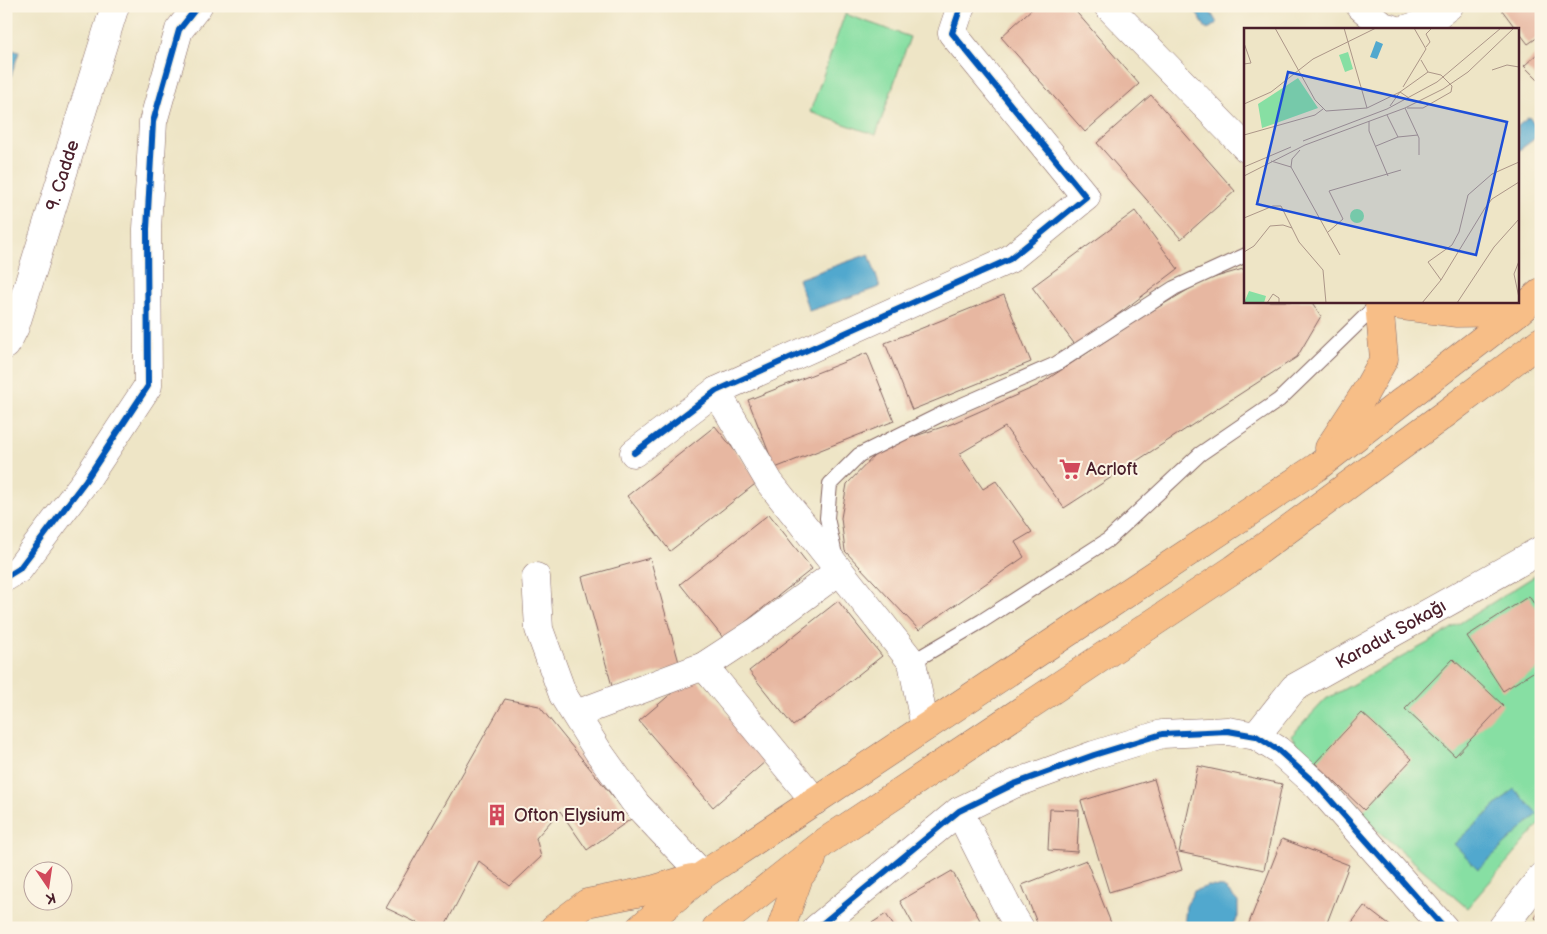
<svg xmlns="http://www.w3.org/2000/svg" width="1547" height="934" viewBox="0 0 1547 934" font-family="'Balsamiq Sans',sans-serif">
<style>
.green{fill:#87dfa3;stroke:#687f67}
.water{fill:#51a8ce;stroke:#4e647c}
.building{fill:#e7b7a1}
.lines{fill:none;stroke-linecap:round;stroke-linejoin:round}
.lane-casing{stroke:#836461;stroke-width:16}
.street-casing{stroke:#836461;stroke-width:29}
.highway-casing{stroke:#836461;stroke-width:29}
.lane{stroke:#fff;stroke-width:14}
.street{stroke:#fff;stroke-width:28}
.highway{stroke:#f7be87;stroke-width:28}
.cycleway-casing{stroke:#fcf5e5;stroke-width:9}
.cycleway{stroke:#0057b8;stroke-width:6}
.labels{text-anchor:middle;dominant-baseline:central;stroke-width:4;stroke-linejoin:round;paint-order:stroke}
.street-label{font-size:18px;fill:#4a1f2b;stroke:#fcf5e5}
.poi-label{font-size:18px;fill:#4a1f2b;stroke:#fcf5e5;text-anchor:start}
.inset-road{fill:none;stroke:#ac9688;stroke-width:1}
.view{fill:#1d4ed8;fill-opacity:0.15;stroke:#1d4ed8;stroke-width:2.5}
.inset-edge{fill:none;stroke:#4a1f2b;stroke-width:2.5}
</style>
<rect width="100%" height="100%" fill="#fcf5e5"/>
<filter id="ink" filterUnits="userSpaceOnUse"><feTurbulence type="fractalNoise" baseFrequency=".02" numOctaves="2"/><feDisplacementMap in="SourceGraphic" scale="10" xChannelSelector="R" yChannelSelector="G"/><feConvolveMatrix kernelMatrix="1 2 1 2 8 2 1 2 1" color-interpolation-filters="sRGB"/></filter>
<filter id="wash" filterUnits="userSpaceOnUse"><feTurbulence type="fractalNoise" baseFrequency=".0096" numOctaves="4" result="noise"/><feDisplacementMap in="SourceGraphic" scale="20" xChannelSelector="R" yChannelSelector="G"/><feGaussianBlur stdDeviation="1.12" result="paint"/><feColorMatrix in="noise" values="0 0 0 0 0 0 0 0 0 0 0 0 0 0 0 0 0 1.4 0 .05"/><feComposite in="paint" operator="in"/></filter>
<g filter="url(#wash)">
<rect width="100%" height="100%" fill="#eee5c6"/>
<!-- green -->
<g class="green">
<polygon points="845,14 910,37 876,135 810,112"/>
<polygon points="1541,572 1541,823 1467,908 1318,779 1291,736 1326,699 1433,640"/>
</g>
<!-- water -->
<g class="water">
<polygon points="1192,6 1207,6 1217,23 1207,30"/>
<polygon points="6,48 19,52 6,91"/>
<polygon points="1529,117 1541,134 1518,151 1518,126"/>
<polygon points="869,254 880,287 809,311 798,279"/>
<polygon points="1514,789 1538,814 1478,869 1454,844"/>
<polygon points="1208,886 1224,887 1238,902 1238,917 1232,928 1184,928 1186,906 1194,891"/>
</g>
<g id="blocks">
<!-- building -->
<g class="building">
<polygon points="1035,6 1071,6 1139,84 1085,132 1001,37"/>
<polygon points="1499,6 1541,6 1541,35 1528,44 1518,31 1518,29 1516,29"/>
<polygon points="1538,53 1541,56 1541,83 1524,66"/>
<polygon points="1151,95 1235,191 1181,239 1097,143"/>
<polygon points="1135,211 1178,269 1076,346 1032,287"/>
<polygon points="1246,268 1246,301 1311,301 1321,316 1297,357 1064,508 1005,427 959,454 983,489 996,481 1032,532 1015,542 1024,557 919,630 845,551 841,518 847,484 877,453 901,441 951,424 1037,386 1145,315 1203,281"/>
<polygon points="1004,295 1031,362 912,410 885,343"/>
<polygon points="867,353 894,421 775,468 748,400"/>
<polygon points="715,426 759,481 670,551 627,496"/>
<polygon points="769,514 812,569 724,639 680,584"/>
<polygon points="650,558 680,666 612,686 582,577"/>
<polygon points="1529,596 1541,615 1541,667 1503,691 1467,636"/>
<polygon points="838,601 882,656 793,726 749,671"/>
<polygon points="1453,659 1503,705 1455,756 1405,709"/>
<polygon points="693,675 766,761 713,807 639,721"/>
<polygon points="505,699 539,706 631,819 587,850 560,811 536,838 541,857 510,886 479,861 444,928 428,928 386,908"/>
<polygon points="1362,713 1412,759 1364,810 1315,763"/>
<polygon points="1198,766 1282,784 1264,870 1179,852"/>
<polygon points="1154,779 1182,870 1109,892 1081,801"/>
<polygon points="1050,809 1079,810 1077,852 1048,850"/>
<polygon points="1282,839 1349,865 1325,928 1247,928"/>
<polygon points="1086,860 1113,928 1039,928 1022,885"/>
<polygon points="952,871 980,920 967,928 915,928 900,901"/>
<polygon points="1364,906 1393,928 1348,928"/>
<polygon points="1541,909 1541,921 1535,918"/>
<polygon points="886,914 895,928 864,928"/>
</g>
</g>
</g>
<g filter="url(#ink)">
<use href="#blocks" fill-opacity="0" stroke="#836461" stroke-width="1"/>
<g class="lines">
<!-- lane casing -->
<g class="lane-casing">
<g id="lane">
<polyline points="835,555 827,518 830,484 859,455 946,412 1056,364 1174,288 1246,255"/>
<polyline points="912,662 982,621 1108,540 1200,454 1279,400 1379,303"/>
</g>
</g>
<!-- street casing -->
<g class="street-casing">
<g id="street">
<polyline points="1108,6 1246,148"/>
<polyline points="1360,6 1383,26 1394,29"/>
<path d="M1406 29C1423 25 1436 17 1449 6"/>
<path id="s1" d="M6 345 15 327 115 6"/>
<polyline points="716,391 770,483 912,662 925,727"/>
<polyline points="634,453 716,391 1010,259 1086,197 952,33 961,6"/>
<polyline points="6,577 19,569 86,480 148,386 147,229 153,122 179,30 198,6"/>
<polyline points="536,577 539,629 563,695 598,751 636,804 703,875"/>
<polyline points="704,666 815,801"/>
<polyline points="576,714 704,666 759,630 839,571"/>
<path id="s2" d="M1256 736 1294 688 1541 550"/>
<polyline points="959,811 1009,910 1020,928"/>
<polyline points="817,928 959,811 1014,784 1094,755 1162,734 1228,731 1256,736 1278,750 1317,785 1444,928"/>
<polyline points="1502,928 1541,877"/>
</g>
</g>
<!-- highway casing -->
<g class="highway-casing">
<g id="highway">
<polyline points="1329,448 1365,393 1384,359 1379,303 1457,313 1518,312"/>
<polyline points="554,928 587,903 652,890 692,878"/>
<polyline points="640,928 703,875 1317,467 1518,312 1541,292"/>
<polyline points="716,928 826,841 1234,569 1445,414 1541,341"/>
<polyline points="781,928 799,877 812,860"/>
</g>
</g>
<!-- lane -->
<use href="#lane" class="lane"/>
<!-- street -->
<use href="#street" class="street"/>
<!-- highway -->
<use href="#highway" class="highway"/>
<!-- cycleway casing -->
<g class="cycleway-casing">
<g id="cycleway">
<polyline points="634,453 716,391 1010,259 1086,197 952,33 961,6"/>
<polyline points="6,577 19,569 86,480 148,386 147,229 153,122 179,30 198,6"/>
<polyline points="817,928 959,811 1014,784 1094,755 1162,734 1228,731 1256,736 1278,750 1317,785 1444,928"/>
</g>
</g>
<!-- cycleway -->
<use href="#cycleway" class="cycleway"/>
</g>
</g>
<!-- icons -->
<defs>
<g id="supermarket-bare" transform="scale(1.725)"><path d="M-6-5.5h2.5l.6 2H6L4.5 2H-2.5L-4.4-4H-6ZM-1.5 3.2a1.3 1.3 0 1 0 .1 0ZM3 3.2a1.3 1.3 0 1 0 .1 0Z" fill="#d1495b" stroke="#fcf5e5" stroke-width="2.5" paint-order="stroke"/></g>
<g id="building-bare" transform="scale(1.725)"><path d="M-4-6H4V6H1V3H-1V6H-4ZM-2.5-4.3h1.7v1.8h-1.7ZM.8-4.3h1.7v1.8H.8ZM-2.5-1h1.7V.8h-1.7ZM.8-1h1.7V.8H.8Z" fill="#d1495b" stroke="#fcf5e5" stroke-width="2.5" paint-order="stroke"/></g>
</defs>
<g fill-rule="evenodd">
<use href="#supermarket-bare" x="1070" y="469"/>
<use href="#building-bare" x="497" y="815"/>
</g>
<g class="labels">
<!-- street labels -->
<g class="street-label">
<text stroke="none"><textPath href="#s1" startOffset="179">9. Cadde</textPath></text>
<text stroke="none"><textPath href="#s2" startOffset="172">Karadut Sokağı</textPath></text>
</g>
<!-- poi labels -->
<g class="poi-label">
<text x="1086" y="469">Acrloft</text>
<text x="514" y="815">Ofton Elysium</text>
</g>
</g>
<!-- overview -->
<g transform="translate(1244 28)">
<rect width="275" height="275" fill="#eee5c6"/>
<path d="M104 24 109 41 101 44 95 27ZM54 50 74 80 18 100 14 76ZM106 188a7 7 0 1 1 14 0a7 7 0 1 1-14 0ZM5 263 22 268 20 275H0Z" fill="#87dfa3"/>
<path d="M132 13 139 16 133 31 126 29Z" fill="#51a8ce"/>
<path class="inset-road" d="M31 0 71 72 82 83 123 80 156 64 184 44 177 32M100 0 123 80M0 15 7 35 0 36M182 19 186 14 182 6 188 0M248 42 263 37 275 39M159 59 182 21 170 0M0 76 27 64 69 31 132 0M146 78 156 64 165 70M161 80 175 110V127M163 80H179L207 64 208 58 197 47 184 44M143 87 154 109M125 93V103L144 148M0 107 71 87 79 81M59 113 143 81 193 54 257 0M132 118 154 109 174 107M27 133 47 139 48 131 56 122M0 139 47 119M47 139 96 227M0 148 61 117 161 80 199 61 224 44 270 0M0 190 29 178H37L55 214 79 242 82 275M84 204 99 191 85 163 157 142M0 224 10 218 26 198 39 197 48 200M275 233 270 246 275 270M197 252 184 234 208 217 215 204 224 167 248 146 275 134M23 275 29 266 35 270V275M178 275 197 252 241 180 248 171 275 154M213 275 250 219 275 191"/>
<path class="view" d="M44 44 263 94 232 227 13 176Z"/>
<rect width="275" height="275" class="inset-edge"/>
</g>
<!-- margin -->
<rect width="1547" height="934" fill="none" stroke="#fcf5e5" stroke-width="25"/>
<!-- north arrow -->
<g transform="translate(48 886) rotate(167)"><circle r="24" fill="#fcf5e5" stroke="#b59f9b"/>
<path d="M0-4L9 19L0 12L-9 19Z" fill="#d1495b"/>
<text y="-8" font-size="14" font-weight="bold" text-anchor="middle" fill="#4a1f2b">K</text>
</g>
</svg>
